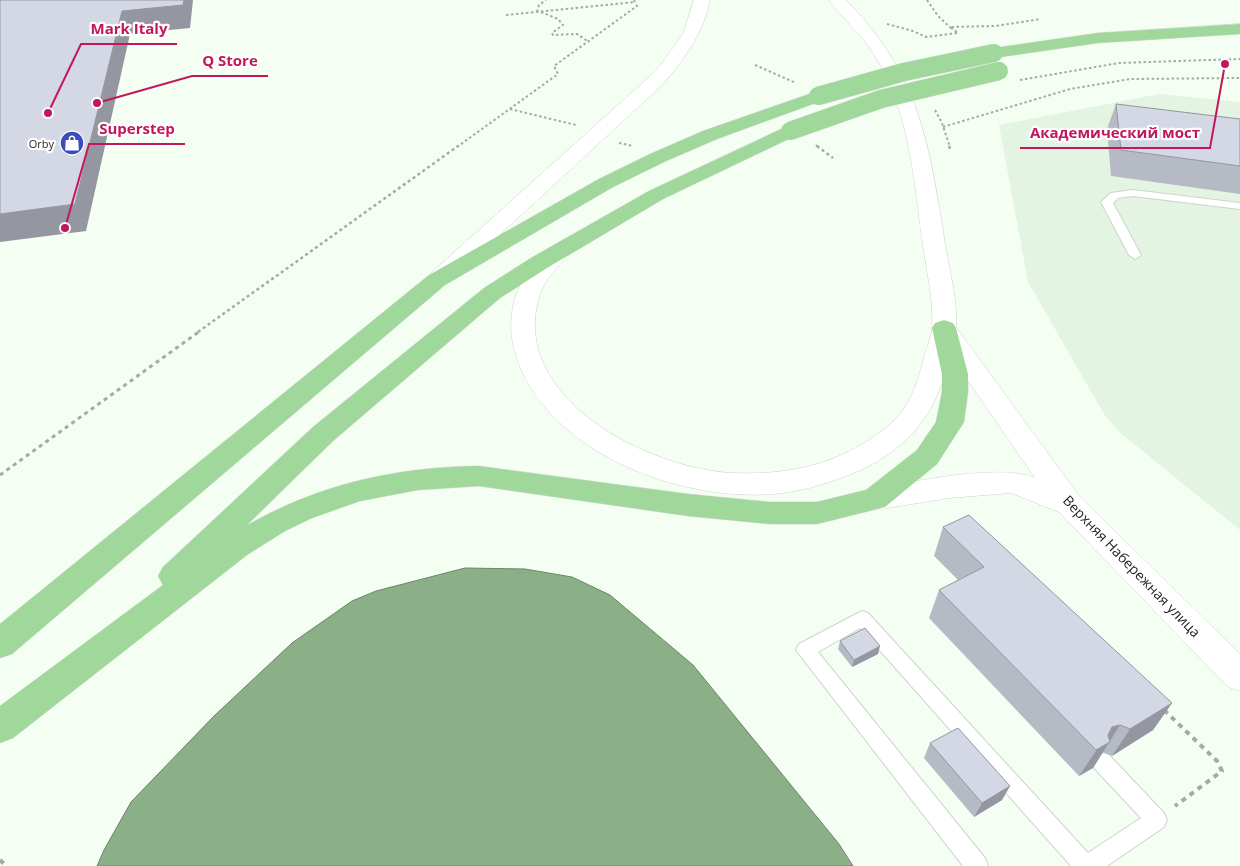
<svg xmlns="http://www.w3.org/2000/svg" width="1240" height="866" viewBox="0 0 1240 866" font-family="'Open Sans',sans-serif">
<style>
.built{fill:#e4f4e2}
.water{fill:#8bb087;stroke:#6b8568}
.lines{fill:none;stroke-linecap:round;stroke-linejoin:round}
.lane-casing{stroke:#cbd5ca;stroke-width:2}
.street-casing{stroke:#cbd5ca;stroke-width:1}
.secondary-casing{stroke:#cbd5ca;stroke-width:1}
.primary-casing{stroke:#dbdcdb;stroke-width:1}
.path-far3{stroke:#a4aba3;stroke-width:2;stroke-dasharray:2.5 2.5;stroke-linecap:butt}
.path-far2{stroke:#a4aba3;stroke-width:2.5;stroke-dasharray:3 3;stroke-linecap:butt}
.path-far1{stroke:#a4aba3;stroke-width:3;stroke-dasharray:4 4;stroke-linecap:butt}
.path{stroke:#a4aba3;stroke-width:4;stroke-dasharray:5 5;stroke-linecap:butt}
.lane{fill:#fff;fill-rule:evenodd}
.street{fill:#fff;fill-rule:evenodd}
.secondary{fill:#fff;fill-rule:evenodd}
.primary{fill:#a0d89c;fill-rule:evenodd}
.primary-bridge-casing{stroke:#dbdcdb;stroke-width:19;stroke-linecap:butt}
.primary-bridge{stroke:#a0d89c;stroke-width:18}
.wall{fill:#b6bac5}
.shaded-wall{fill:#9497a0}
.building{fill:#d4d8e5;stroke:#9497a0}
.labels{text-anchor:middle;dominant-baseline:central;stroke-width:4.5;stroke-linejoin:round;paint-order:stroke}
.far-poi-label{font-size:11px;fill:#1f221e;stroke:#fff;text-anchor:end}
.street-label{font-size:14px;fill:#1f221e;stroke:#fff}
.leader{fill:none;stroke:#c2185b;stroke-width:2}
.callout-dot{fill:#c2185b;stroke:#fff;stroke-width:2}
.callout-label{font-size:15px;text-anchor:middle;font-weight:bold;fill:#c2185b;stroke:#fff;stroke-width:4.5;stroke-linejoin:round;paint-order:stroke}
</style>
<rect width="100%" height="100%" fill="#f4fef3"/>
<!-- built -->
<polygon class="built" points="1159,94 1240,102 1240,530 1118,431 1104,414 1028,282 999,125"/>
<!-- water -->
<polygon class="water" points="465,568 525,569 572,577 610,595 693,665 839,844 853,866 97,866 104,850 131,802 214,716 292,643 352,601 376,591"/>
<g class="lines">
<!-- lane casing -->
<g class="lane-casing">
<g id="lane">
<polygon points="1133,190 1240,203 1240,209 1133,196 1118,198 1113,203 1141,255 1135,259 1129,255 1101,202 1111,193"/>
<polygon points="862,611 868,613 1088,853 1141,818 1095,769 1092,762 1095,755 1102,753 1109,755 1164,813 1167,820 1164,827 1107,866 1071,866 860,628 818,652 985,858 988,866 963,866 796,650 799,644"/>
</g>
</g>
<!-- street casing -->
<g class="street-casing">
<path id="street" d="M944 320 953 323 1079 496 1240 654V691L1228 687 1059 512 1011 493 949 498 875 510 865 507 860 499 865 491 875 488C916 482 998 463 1035 478L932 328 935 323Z"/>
</g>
<!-- secondary casing -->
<g class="secondary-casing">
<g id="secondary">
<path d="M694 0H710C703 34 684 60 661 86L445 285 437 287 429 285 425 280 429 275 657 70 683 34Z"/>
<path d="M829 0H846C907 63 924 116 938 201 942 221 944 241 948 260 952 282 958 307 956 330 954 349 943 384 934 402 916 438 884 462 846 476 823 485 798 492 773 494 695 500 595 468 544 406 509 363 496 308 535 264 545 253 551 245 566 248L569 253C559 268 544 278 539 297 509 399 650 469 732 473 779 475 824 468 864 443 881 433 896 421 907 404 915 390 920 373 924 358 926 348 931 339 932 329 934 302 927 273 923 246 914 181 910 110 873 53 861 33 843 19 829 0Z"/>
</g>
</g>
<!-- primary casing -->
<g class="primary-casing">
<g id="primary">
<polygon points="1240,24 1240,34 1098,43 994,58 988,57 986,53 988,49 994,48 1098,33"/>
<polygon points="818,91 824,92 827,96 824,100 717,139 664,162 613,187 445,285 12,654 0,658 0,624 429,275 599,179 650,154 703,131"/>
<path d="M790 125 797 127 799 131 797 135 663 199 547 268 500 298 333 441 246 526C318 484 397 467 479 466L688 494 770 502H817L866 490 917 450 936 422 942 392V374L932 328 935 323 944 320 953 323 956 328 968 374V392L964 422 937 464 885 507 817 524H770L688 516 479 486 418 490 360 501 312 518 285 531 247 555 13 738 0 743V706L163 585 158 576 163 567 313 427 484 288 531 258 649 191Z"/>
</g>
</g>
<!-- path-far3 -->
<g class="path-far3">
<polyline points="927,0 938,16 951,28"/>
<polyline points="537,12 539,5 546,0"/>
<polyline points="541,12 558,19 563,25 552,33 553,35 577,34 589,42"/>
<polyline points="506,15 635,2 634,0"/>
<polyline points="887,24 913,31 926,37 958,33 950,27 995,26 1041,19"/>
<polyline points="755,65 796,83"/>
<polyline points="1020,80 1119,63 1240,59"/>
<polyline points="510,109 576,125"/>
<polyline points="935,110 942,123 950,147"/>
<polyline points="943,127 1070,89 1130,79 1240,78"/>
<polyline points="619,143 633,146"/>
<polyline points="816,145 818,147"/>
<polyline points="457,147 558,74 554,66 637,6 635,2"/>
</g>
<!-- path-far2 -->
<g class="path-far2">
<polyline points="817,146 833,158"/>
<polyline points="949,146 951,151"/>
<polyline points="198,332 458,146"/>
</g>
<!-- path-far1 -->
<polyline class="path-far1" points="0,475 200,331"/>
<!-- path -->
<g class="path">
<polyline points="1164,710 1217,761 1222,771 1175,806"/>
<polyline points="0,860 6,866"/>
</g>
<!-- lane -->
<use href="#lane" class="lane"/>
<!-- street -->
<use href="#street" class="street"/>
<!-- secondary -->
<use href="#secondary" class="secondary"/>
<!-- primary -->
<use href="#primary" class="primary"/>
<!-- primary-bridge casing -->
<g class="primary-bridge-casing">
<g id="primary-bridge">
<polyline points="818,96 904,72 994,53"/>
<polyline points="790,131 881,99 999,71"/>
</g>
</g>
<!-- primary-bridge -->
<use href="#primary-bridge" class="primary-bridge"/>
</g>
<!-- wall -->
<g class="wall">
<polygon points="1116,104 1240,119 1240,194 1111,176 1107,129"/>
<polygon points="943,527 1172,703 1153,730 1112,756 1103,752 1093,768 1079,776 929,618 939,590 958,580 934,556"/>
<polygon points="840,641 878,654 852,667 838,649"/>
<polygon points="930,743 1010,786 1002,800 974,817 924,758"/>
</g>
<!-- shaded-wall -->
<g class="shaded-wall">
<polygon points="184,0 193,0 190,28 130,34 86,231 0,242 0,214 122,11"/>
<polygon points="880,646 878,654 852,667 854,660"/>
<polygon points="1172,703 1153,730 1112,756 1130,729"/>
<polygon points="1120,725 1093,768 1079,776 1112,727"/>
<polygon points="1010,786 1002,800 974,817 982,803"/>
</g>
<!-- building -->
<g class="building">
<polygon points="0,0 184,0 183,5 122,11 75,204 0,214"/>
<polygon points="1116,104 1240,119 1240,166 1121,150"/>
<polygon points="969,515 1172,703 1130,729 1120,725 1112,727 1108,735 1110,742 1096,750 939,590 984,567 943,527"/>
<polygon points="865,628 880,646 854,660 840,641"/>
<polygon points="958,728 1010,786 982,803 930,743"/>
</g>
<!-- icons -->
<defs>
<g id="shop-disc" transform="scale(1.25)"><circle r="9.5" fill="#3a4bbe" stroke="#fff"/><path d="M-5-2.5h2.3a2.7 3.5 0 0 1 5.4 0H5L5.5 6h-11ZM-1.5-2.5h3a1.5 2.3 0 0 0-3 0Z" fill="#fff"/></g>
</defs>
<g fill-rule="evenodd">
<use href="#shop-disc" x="72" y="143"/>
</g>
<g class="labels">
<!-- far-poi labels -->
<g class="far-poi-label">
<text x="54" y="143">Orby</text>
</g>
<!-- street labels -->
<g class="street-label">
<text transform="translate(1132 566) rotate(46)">Верхняя Набережная улица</text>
</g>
</g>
<!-- callouts -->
<path class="leader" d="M48 113L81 44H177M97 103L192 76H268M65 228L89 144H185M1225 64L1210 148H1020"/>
<g class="callout-dot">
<circle cx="48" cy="113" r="5"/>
<circle cx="97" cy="103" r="5"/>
<circle cx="65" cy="228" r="5"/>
<circle cx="1225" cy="64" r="5"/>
</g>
<g class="callout-label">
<text x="129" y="34">Mark Italy</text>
<text x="230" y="66">Q Store</text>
<text x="137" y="134">Superstep</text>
<text x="1115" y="138">Академический мост</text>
</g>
</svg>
